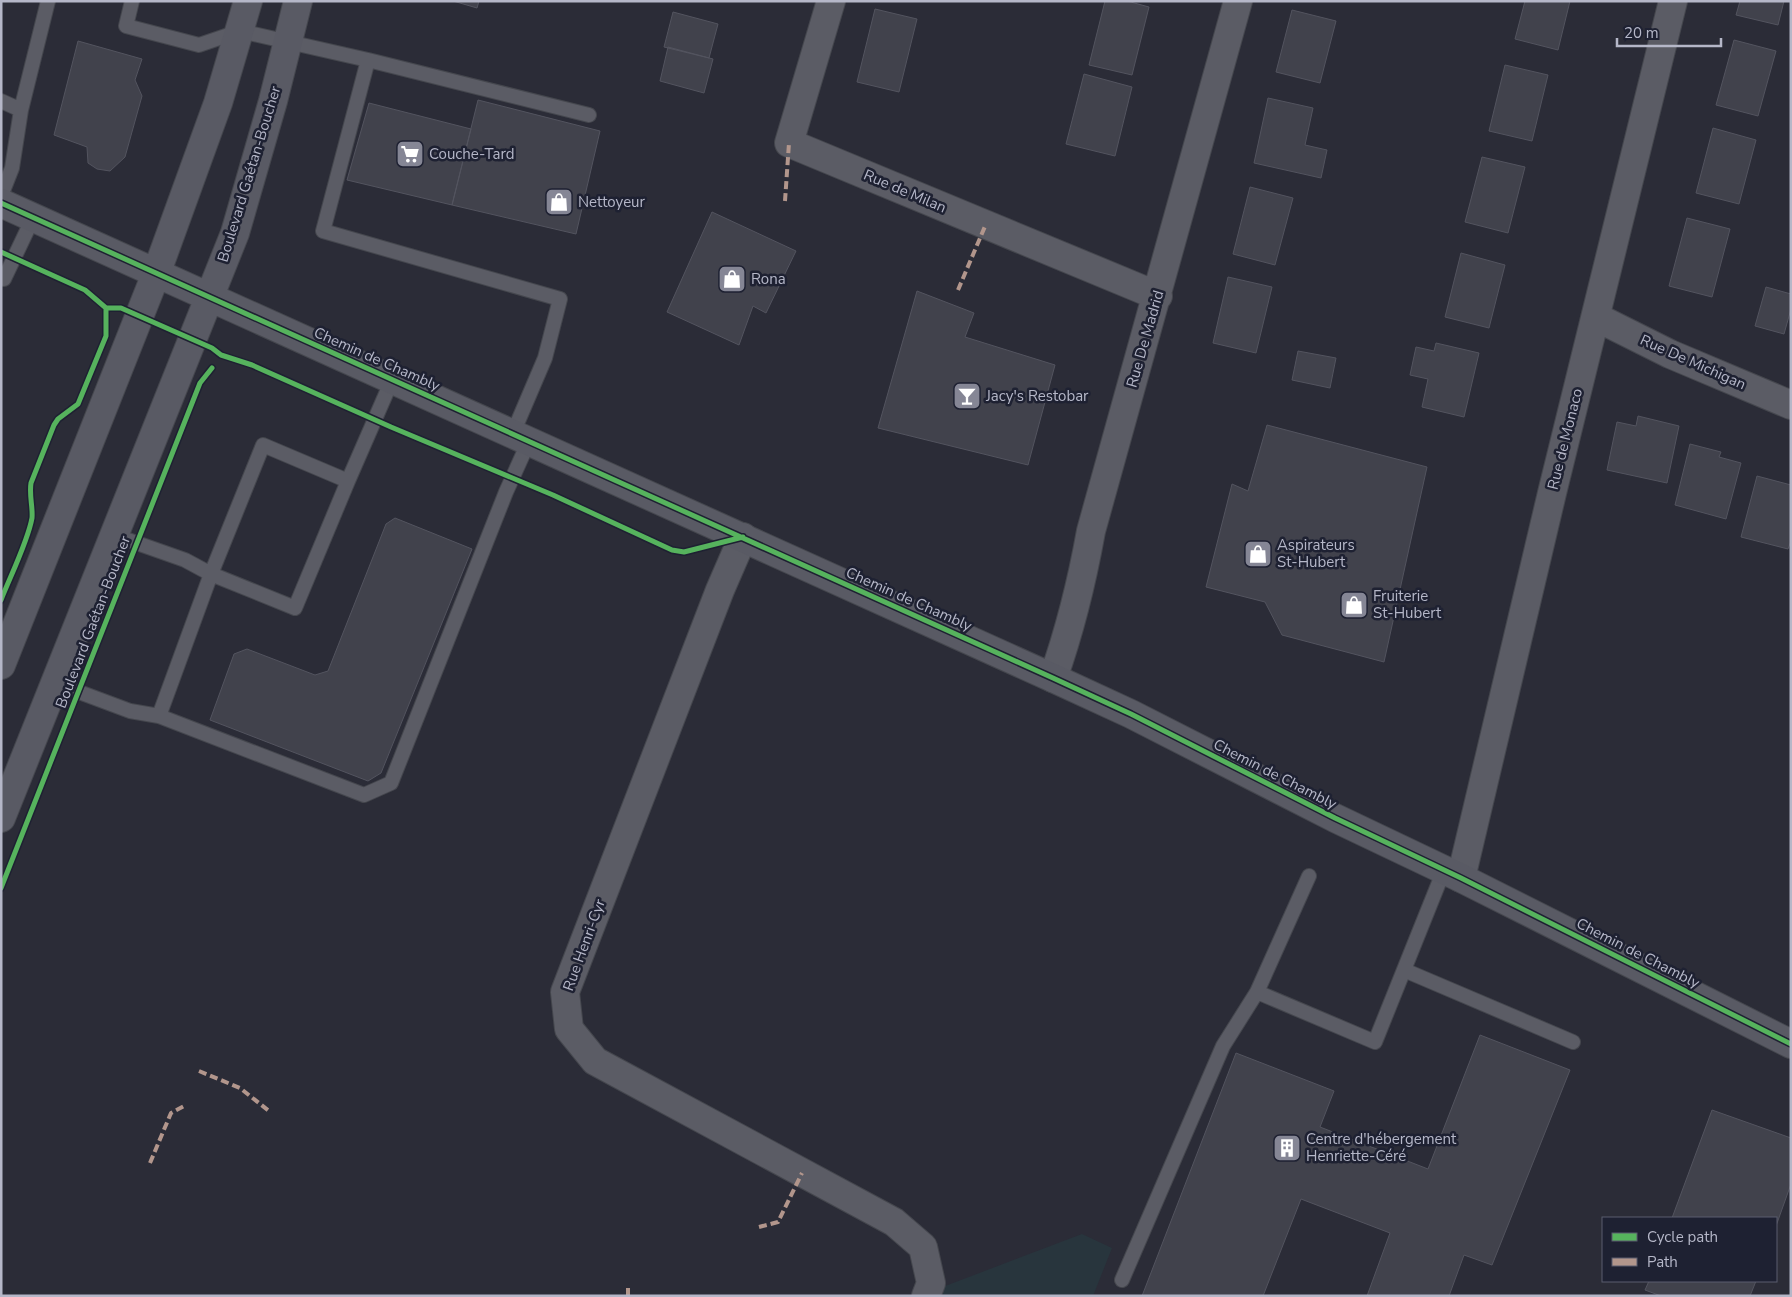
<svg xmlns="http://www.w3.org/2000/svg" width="1792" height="1297" viewBox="0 0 1792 1297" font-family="'Nunito Sans',sans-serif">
<rect width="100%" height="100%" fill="#2b2c37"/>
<!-- green -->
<path fill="#28353d" d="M1082 1234 1112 1248 1093 1296H937L940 1288Z"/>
<!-- building -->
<path fill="#41424c" stroke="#53545f" d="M453 1H479L477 8Z
M1105 1H1127L1149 7 1132 75 1089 65Z
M1525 1H1570L1558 50 1515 39Z
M1740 1H1784L1778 25 1736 15Z
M875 9 917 19 899 92 857 82Z
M1292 10 1336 21 1320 83 1276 72Z
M673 12 718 24 709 58 664 47Z
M1734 40 1776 51 1758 116 1716 105Z
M78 41 142 59 135 80 142 96 125 157 110 171 97 169 88 163 87 147 54 135Z
M668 47 713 59 704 93 660 81Z
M1505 65 1548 75 1532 141 1489 131Z
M1084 74 1132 87 1115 156 1066 144Z
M1268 98 1313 108 1305 145 1327 150 1321 178 1254 163Z
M478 100 600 131 576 234 452 205Z
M369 103 471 129 452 205 347 180Z
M1713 128 1756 140 1739 204 1696 193Z
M1482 157 1525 167 1508 233 1465 222Z
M1250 187 1293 198 1275 265 1233 254Z
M712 212 796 251 766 313 753 306 739 345 667 312Z
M1687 218 1730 229 1712 297 1669 286Z
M1461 253 1505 265 1489 328 1445 317Z
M1228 277 1272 287 1256 353 1213 343Z
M1766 287 1791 294V309L1784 334 1755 326Z
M917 291 974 313 965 337 1055 365 1028 465 878 428Z
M1436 343 1479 353 1464 417 1422 407 1428 379 1410 375 1416 347 1434 351Z
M1298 351 1336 358 1330 388 1292 380Z
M1638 416 1679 426 1667 483 1607 470 1617 422 1636 426Z
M1267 425 1427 467 1384 662 1282 635 1265 602 1206 587 1232 484 1248 491Z
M1690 444 1721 452 1719 457 1741 463 1726 519 1675 505Z
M1757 476 1791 485V541L1788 549 1741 537Z
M395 518 472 549 381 773 368 781 210 720 234 654 247 649 315 675 328 671 386 524Z
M1480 1035 1570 1070 1492 1265 1464 1255 1449 1296H1367L1390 1233 1301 1199 1263 1296H1142L1236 1053 1334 1091 1320 1127 1428 1169Z
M1712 1110 1791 1138V1184L1776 1226V1218H1672Z
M1649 1281H1756L1750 1296H1661L1645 1290Z"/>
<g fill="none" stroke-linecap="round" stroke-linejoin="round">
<defs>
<path id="lane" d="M132 1 126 26 199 45 240 31 368 60 323 231 560 299 545 358 513 433
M368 60 589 115
M1 101 21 110 12 168 1 196
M21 110 48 1
M4 279 33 218
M114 535 185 560 211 574 295 608 348 481
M55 683 130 711 159 716 364 795 391 783 506 492 529 441
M159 716 211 574 263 445 348 481 392 380
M1404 970 1573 1042
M1257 992 1309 876
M1122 1280 1223 1046 1257 992 1375 1042 1444 870"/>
<path id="street" d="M831 1 789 143 1158 296
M1596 317 1670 354 1791 405
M743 537 720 590 565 992 569 1029 595 1061 894 1222 923 1247 931 1283 926 1296
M1053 678C1070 630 1082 581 1091 531L1238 1
M1461 878 1552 493 1673 1"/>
<path id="secondary" d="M1 203 1053 678 1131 714 1335 818 1461 878 1791 1044
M1 665 156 274 218 103 248 1
M1 818 235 233 273 101 298 1"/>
</defs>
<!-- lane casing -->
<use href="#lane" stroke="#45474e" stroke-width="16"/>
<!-- street casing -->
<use href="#street" stroke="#45474e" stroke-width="30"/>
<!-- secondary casing -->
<use href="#secondary" stroke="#45474e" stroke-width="30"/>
<!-- lane -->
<use href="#lane" stroke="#5b5c65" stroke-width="14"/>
<!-- street -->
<use href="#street" stroke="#5b5c65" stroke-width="28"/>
<!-- secondary -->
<use href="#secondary" stroke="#595a64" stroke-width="28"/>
<!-- quiet -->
<path stroke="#b2968c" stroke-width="4" stroke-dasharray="8 4" stroke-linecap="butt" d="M785 201 789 143
M958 290 986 224
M199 1071 240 1088 269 1111
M150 1163 171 1113 186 1105
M759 1227 778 1222 802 1173
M628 1296V1288"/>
<defs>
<path id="cycleway" d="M1 203 1053 678 1131 714 1335 818 1461 878 1791 1044
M1 252 85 290 106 308H121L212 348 221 355 252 365 391 427 553 495 672 550 684 552 743 537
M1 600C10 577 28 541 32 518 33 507 29 495 31 483L54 425 58 419 78 404 106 336V308
M1 888 200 383 212 368"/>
</defs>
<!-- cycleway casing -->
<use href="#cycleway" stroke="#1e2132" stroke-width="8"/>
<!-- cycleway -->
<use href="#cycleway" stroke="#56b35d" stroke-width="5"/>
</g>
<!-- icons -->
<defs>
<symbol id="supermarket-square" viewBox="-11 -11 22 22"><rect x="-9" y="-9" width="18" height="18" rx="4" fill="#858695" stroke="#1e2132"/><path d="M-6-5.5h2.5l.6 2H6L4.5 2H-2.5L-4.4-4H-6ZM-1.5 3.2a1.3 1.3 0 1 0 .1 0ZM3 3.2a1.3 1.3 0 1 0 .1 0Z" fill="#fff"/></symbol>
<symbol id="shop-square" viewBox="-11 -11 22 22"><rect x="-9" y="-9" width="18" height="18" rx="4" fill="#858695" stroke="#1e2132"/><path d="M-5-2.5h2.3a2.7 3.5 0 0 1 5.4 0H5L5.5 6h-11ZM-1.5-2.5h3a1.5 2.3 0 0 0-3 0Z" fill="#fff"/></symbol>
<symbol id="bar-square" viewBox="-11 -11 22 22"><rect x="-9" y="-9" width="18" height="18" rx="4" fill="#858695" stroke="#1e2132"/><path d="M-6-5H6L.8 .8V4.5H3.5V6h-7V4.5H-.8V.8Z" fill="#fff"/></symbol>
<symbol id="building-square" viewBox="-11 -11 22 22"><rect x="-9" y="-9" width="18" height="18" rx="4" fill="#858695" stroke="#1e2132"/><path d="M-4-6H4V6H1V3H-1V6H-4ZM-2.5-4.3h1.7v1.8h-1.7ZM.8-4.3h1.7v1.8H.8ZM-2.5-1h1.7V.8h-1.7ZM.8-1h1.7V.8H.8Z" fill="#fff"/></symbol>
</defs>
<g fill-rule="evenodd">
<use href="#supermarket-square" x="394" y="138" width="32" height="32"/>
<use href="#shop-square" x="543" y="186" width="32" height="32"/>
<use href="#shop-square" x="716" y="263" width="32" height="32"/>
<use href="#bar-square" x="951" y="380" width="32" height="32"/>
<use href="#shop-square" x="1242" y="538" width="32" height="32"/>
<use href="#shop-square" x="1338" y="589" width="32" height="32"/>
<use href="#building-square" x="1271" y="1132" width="32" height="32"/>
</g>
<g text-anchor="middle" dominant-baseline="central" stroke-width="5" stroke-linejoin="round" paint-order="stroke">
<!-- poi labels -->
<g font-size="15" fill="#b5b7c8" stroke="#1e2132" text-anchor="start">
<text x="429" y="154">Couche-Tard</text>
<text x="578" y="202">Nettoyeur</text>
<text x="751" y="279">Rona</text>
<text x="986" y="396">Jacy's Restobar</text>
<text x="1277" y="545">Aspirateurs<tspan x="1277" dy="17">St-Hubert</tspan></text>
<text x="1373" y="596">Fruiterie<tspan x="1373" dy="17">St-Hubert</tspan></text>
<text x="1306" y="1139">Centre d'hébergement<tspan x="1306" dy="17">Henriette-Céré</tspan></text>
</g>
<!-- street labels -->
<g font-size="15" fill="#b5b7c8" stroke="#1e2132">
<text transform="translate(249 174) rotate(-73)">Boulevard Gaétan-Boucher</text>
<text transform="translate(905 191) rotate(23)">Rue de Milan</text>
<text transform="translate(1145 339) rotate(-74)">Rue De Madrid</text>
<text transform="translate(377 359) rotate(24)">Chemin de Chambly</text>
<text transform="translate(1693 362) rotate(24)">Rue De Michigan</text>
<text transform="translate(1565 439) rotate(-76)">Rue de Monaco</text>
<text transform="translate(909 599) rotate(24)">Chemin de Chambly</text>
<text transform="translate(93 622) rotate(-69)">Boulevard Gaétan-Boucher</text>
<text transform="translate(1275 774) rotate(27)">Chemin de Chambly</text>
<text transform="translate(584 945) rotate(-70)">Rue Henri-Cyr</text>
<text transform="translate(1638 953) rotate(27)">Chemin de Chambly</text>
</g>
</g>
<!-- border -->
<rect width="1792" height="1297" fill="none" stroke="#b5b7c8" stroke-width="5"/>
<!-- legend -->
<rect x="1602" y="1217" width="175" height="65" fill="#1e2132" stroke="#5a5d6e"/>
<rect x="1612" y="1233" width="25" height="8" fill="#56b35d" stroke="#5a5d6e"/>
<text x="1647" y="1242" font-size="15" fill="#b5b7c8">Cycle path</text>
<rect x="1612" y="1258" width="25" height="8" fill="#b2968c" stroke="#5a5d6e"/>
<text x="1647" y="1267" font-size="15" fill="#b5b7c8">Path</text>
<!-- scale -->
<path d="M1617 38v8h104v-8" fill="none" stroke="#b5b7c8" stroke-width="2.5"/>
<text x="1624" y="38" font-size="15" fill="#b5b7c8" stroke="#1e2132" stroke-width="4" paint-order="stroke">20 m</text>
</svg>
